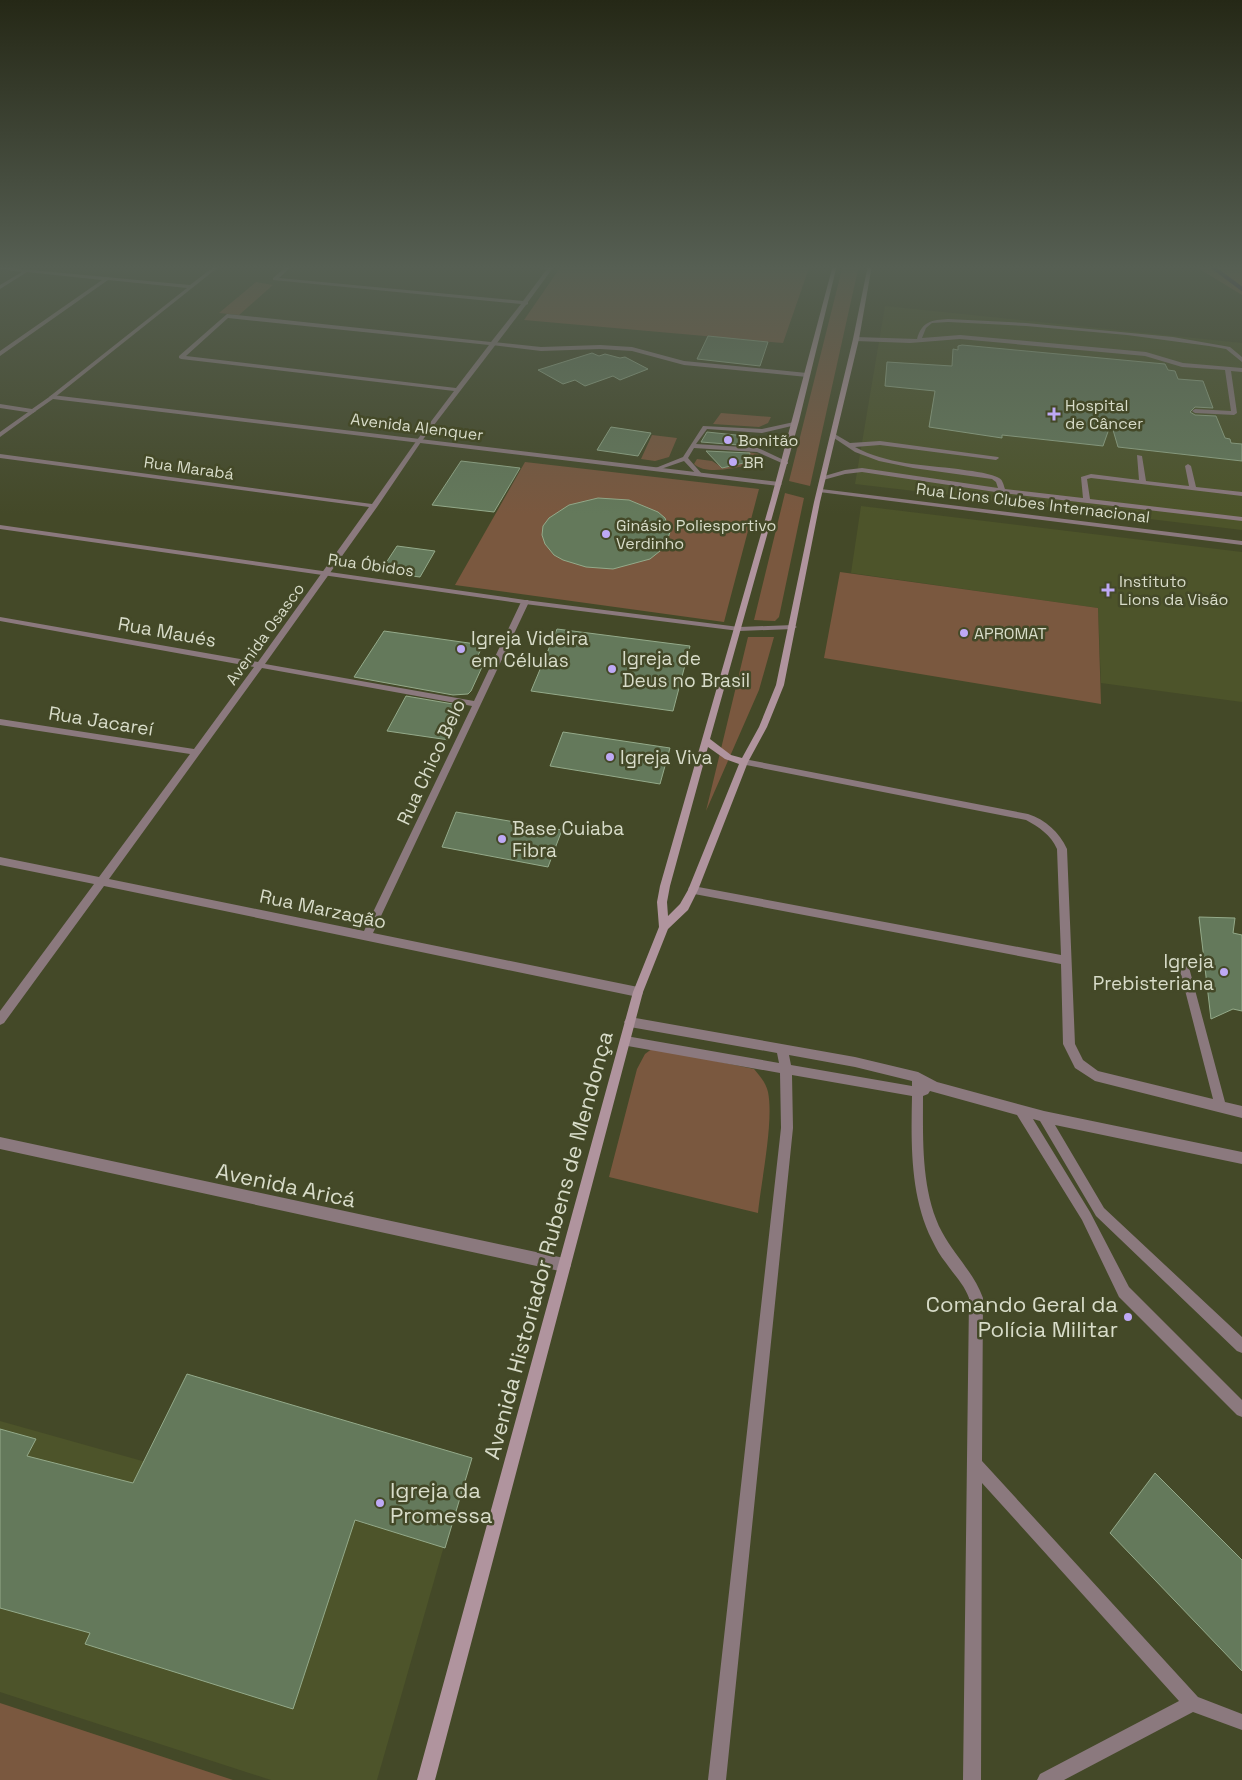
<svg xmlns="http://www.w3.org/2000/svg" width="1242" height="1780" viewBox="0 0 1242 1780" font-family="'Space Grotesk',sans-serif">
<rect width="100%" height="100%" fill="#444928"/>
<!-- built -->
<path fill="#4d542a" d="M885 306 1242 343V530L855 484Z
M861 506 1242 552V702L1101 683 1098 608 851 573Z
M0 1421 444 1546 377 1780H271L0 1692Z"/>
<!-- green -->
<path fill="#7a583f" d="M562 265H810L783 343 524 320Z
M843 265H859L810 486 789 481Z
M1193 265H1242V295Z
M256 282 273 285 239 315 219 313Z
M721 413 771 417 768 423 759 427 713 424Z
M652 435 677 438 669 457 655 461 641 459Z
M748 452 759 454 749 465C735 468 705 475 694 464L697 459 712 461 723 468 749 462 743 455Z
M525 462 759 489 724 622 455 585Z
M785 493 804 498 779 617 775 621 754 620Z
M840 572 1098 608 1101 704 824 658Z
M748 637H774L759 690 706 811Z
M653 1048 754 1069C760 1076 766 1083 768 1092 774 1121 761 1182 758 1213L609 1177 637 1069 645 1054Z
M0 1703 233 1780H0Z"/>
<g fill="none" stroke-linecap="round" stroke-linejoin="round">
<!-- stream -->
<path stroke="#301c54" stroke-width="4" d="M1210 265 1242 289"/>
</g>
<!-- building -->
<path fill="#64795b" stroke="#94aa8a" d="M708 336 768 342 760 366 697 359Z
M962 345 1165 364 1168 370 1175 371 1178 379 1203 381 1213 408 1195 407 1190 412 1195 415 1216 416 1225 438 1230 439 1231 443 1242 444V461L1118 447 1111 423 1103 446 1002 435V438L929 427 935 391 885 386 887 362 952 366 953 349 958 350V346Z
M592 353 599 356 605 354 620 358 625 357 648 369 620 380 613 376 585 386 575 380 563 384 538 370Z
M611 427 651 433 638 456 597 450Z
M707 432 755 437 752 446 701 442Z
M706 451 750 453 748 462 722 468Z
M461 461 520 468 494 512 432 505Z
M598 498 629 500 658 512 665 518 670 532 665 547 650 559 613 569 586 567 563 560 554 555 545 544 542 535 543 526 549 518 569 505Z
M397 546 435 551 420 577 380 572Z
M557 629 690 646 673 711 531 691Z
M384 631 483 645 473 666 482 667 471 691 468 694 453 695 354 677Z
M406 696 453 704 459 717 449 740 387 731Z
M563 732 670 748 660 784 550 766Z
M456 812 562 830 548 867 442 847Z
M1199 917 1235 918 1233 933 1242 935V1011L1233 1009 1211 1019Z
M187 1374 472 1458 445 1548 355 1520 293 1709 85 1644 90 1633 0 1608V1429L36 1439 27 1456 133 1483Z
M1155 1473 1242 1560V1671L1110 1533Z"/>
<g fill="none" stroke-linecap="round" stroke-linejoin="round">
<!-- service -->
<path fill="#8b797e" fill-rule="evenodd" d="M948 319 1026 323 1173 337 1230 347 1242 357V362L1226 349 1209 346 1127 335 1026 326 948 322 932 323 926 328 922 338 960 335 1146 352 1183 363 1242 368V372L1231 371 1237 413 1234 415 1195 413 1192 411 1195 409 1231 411 1225 370 1182 367 1145 356 960 339 910 343 856 341 853 339 856 337 917 339C922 321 932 320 948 319Z
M494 342 541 347 600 345 632 347 684 361 807 373 810 375 807 377 684 365 632 351 600 349 541 351 492 345V343Z
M794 422 797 424 796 425 762 433 707 429 696 444 758 448 788 462V464H784L757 452 694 448 688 458 702 474V476H698L684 461 658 470 653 469 683 457 703 426 762 429Z
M833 433 850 443 880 441 998 457 999 458 996 460 880 445 855 447C886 464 924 465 958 469 970 471 985 472 997 477 1003 479 1003 484 1005 489L1083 498 1081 477 1091 474 1139 480 1137 455 1142 456 1146 481 1189 486 1185 466 1188 464 1191 466 1196 487 1242 492V496L1091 478 1087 479 1090 499 1242 517V521L1002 493 862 472 845 474 823 480 821 479V477L845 470 862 468 998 488 996 482 992 479 913 468 879 461 855 452 831 436 830 435Z
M744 759 1028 814C1046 820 1059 832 1067 849L1075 1044 1083 1060 1098 1071 1213 1099 1178 963 1179 960 1183 959 1187 960 1225 1102 1242 1106V1118L1095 1081 1075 1068 1063 1044 1061 964 689 893 688 890 689 887 693 886 1061 955 1057 849C1051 835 1039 827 1026 820L741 764 740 762 741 760Z
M630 1017 855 1057 918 1072 937 1082 1044 1111 1242 1152V1164L1055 1125 1104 1208 1242 1337V1353L1237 1351 1096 1216 1040 1121 1033 1119 1090 1212 1129 1287 1242 1400V1417L1237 1415 1119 1297 1082 1220 1017 1115 930 1091 928 1094 923 1096C923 1140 921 1192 942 1232 955 1256 974 1273 983 1298L982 1461 1198 1697 1242 1714V1730L1193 1712 1064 1780H1037L1040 1774 1179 1701 982 1483 981 1780H963L969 1298C964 1284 954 1275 946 1263 940 1256 936 1248 932 1240 910 1196 911 1144 912 1096L792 1075 793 1128 726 1780H708L781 1128 780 1073 622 1045 620 1041 622 1037 626 1036 779 1063 777 1053 630 1027 626 1025 624 1022 626 1019ZM789 1055 855 1067 912 1081V1086L791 1065Z"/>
<!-- minor -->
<path fill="#8b797e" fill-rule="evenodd" d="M216 265H221L54 398 49 397 187 288 108 280 0 356V351L102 280 27 272 0 289V285L22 272 0 269V267L190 285Z
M288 265H293L279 278 523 301 547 269 515 265H555L528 302V304L526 305 421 442 377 507 265 664 474 701 521 602 522 600H528L529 602 373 933 638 987 642 989 643 992 642 995 638 997 104 886 4 1023 0 1025V1011L94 884 0 865V857L99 877 190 754 0 725V719L194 749 254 667 0 621V617L258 662 369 507 0 458V454L372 504 417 440 454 391 181 359 179 358V356L227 314 491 342 521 304 273 280V278ZM228 318 489 345 456 388 186 356ZM262 668 472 706 364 931 109 879Z
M31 410 36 411 0 437V432Z
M821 489 1242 541V545L819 492 818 491Z
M0 1137 564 1258 569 1260 571 1265 569 1270 564 1272 0 1149Z"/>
<!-- tertiary -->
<path fill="#8b797e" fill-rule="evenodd" d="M52 395 779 482 782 484 779 486 53 399 33 413 0 408V404L32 409Z
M0 525 525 600 739 627 793 625 797 627 793 629 739 631 525 604 0 529Z"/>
<!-- secondary -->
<path fill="#b0949e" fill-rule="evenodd" d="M833 265H837L799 421 710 739 731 755 742 758 759 727 776 685 814 502 853 339 868 265H872L859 339 820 502 784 685 767 727 748 762 698 890 688 910 668 929 643 992 435 1780H417L633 992 659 927 657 902 660 886 771 499ZM708 747 725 759 739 764 688 890 680 904 668 916 667 902 670 886Z"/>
</g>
<!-- sky -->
<linearGradient id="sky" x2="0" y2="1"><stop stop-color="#252816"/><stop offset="0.52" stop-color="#565f53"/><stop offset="1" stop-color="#565f53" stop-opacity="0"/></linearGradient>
<rect width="1242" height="514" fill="url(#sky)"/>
<!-- markers -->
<g fill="#bea9f5" stroke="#444928" stroke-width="2">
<path d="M1051.5 406.5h5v5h5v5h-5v5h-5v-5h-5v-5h5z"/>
<circle cx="728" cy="440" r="5"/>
<circle cx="733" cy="462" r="5"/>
<circle cx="606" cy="534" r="5"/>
<path d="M1105.5 582.5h5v5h5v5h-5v5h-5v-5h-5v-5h5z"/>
<circle cx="964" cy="633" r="5"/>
<circle cx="461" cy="649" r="5"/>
<circle cx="612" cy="669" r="5"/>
<circle cx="610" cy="757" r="5"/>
<circle cx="502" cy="839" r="5"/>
<circle cx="1224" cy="972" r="5"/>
<circle cx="1128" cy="1317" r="5"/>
<circle cx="380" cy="1503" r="5"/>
</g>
<g text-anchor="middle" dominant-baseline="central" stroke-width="5" stroke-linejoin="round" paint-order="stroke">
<!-- far-poi labels -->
<g font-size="16" fill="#d8dcc9" stroke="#444928" text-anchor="start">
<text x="1065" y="405">Hospital<tspan x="1065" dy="18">de Câncer</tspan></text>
<text x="738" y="440">Bonitão</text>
<text x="743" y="462">BR</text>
<text x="616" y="525">Ginásio Poliesportivo<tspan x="616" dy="18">Verdinho</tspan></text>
<text x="1119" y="581">Instituto<tspan x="1119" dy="18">Lions da Visão</tspan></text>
<text x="974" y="633">APROMAT</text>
</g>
<!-- far-street labels -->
<g font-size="16" fill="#d8dcc9" stroke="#444928">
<text transform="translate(417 427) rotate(7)">Avenida Alenquer</text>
<text transform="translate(189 468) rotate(8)">Rua Marabá</text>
<text transform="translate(1033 503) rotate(7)">Rua Lions Clubes Internacional</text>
<text transform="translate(371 565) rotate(8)">Rua Óbidos</text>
<text transform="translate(265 634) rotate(-54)">Avenida Osasco</text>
</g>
<!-- street labels -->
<g font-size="19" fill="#d8dcc9" stroke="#444928">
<text transform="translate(167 632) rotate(10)">Rua Maués</text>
<text transform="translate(101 721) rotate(9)">Rua Jacareí</text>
<text transform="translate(431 762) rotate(-65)">Rua Chico Belo</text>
<text transform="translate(323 909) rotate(12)">Rua Marzagão</text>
</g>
<!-- poi labels -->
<g font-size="19" fill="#d8dcc9" stroke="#444928" text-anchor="start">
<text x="471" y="638">Igreja Videira<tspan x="471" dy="22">em Células</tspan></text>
<text x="622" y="658">Igreja de<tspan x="622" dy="22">Deus no Brasil</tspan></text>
<text x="620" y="757">Igreja Viva</text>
<text x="512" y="828">Base Cuiaba<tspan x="512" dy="22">Fibra</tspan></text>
<text x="1214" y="961" text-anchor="end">Igreja<tspan x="1214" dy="22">Prebisteriana</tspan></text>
</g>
<!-- near-street labels -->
<g font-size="22" fill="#d8dcc9" stroke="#444928">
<text transform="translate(286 1185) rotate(12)">Avenida Aricá</text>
<text transform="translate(548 1245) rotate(-75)">Avenida Historiador Rubens de Mendonça</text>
</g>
<!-- near-poi labels -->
<g font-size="22" fill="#d8dcc9" stroke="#444928" text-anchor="end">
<text x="1118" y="1304">Comando Geral da<tspan x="1118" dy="25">Polícia Militar</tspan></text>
<text x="390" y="1490" text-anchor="start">Igreja da<tspan x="390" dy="25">Promessa</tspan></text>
</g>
</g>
</svg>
